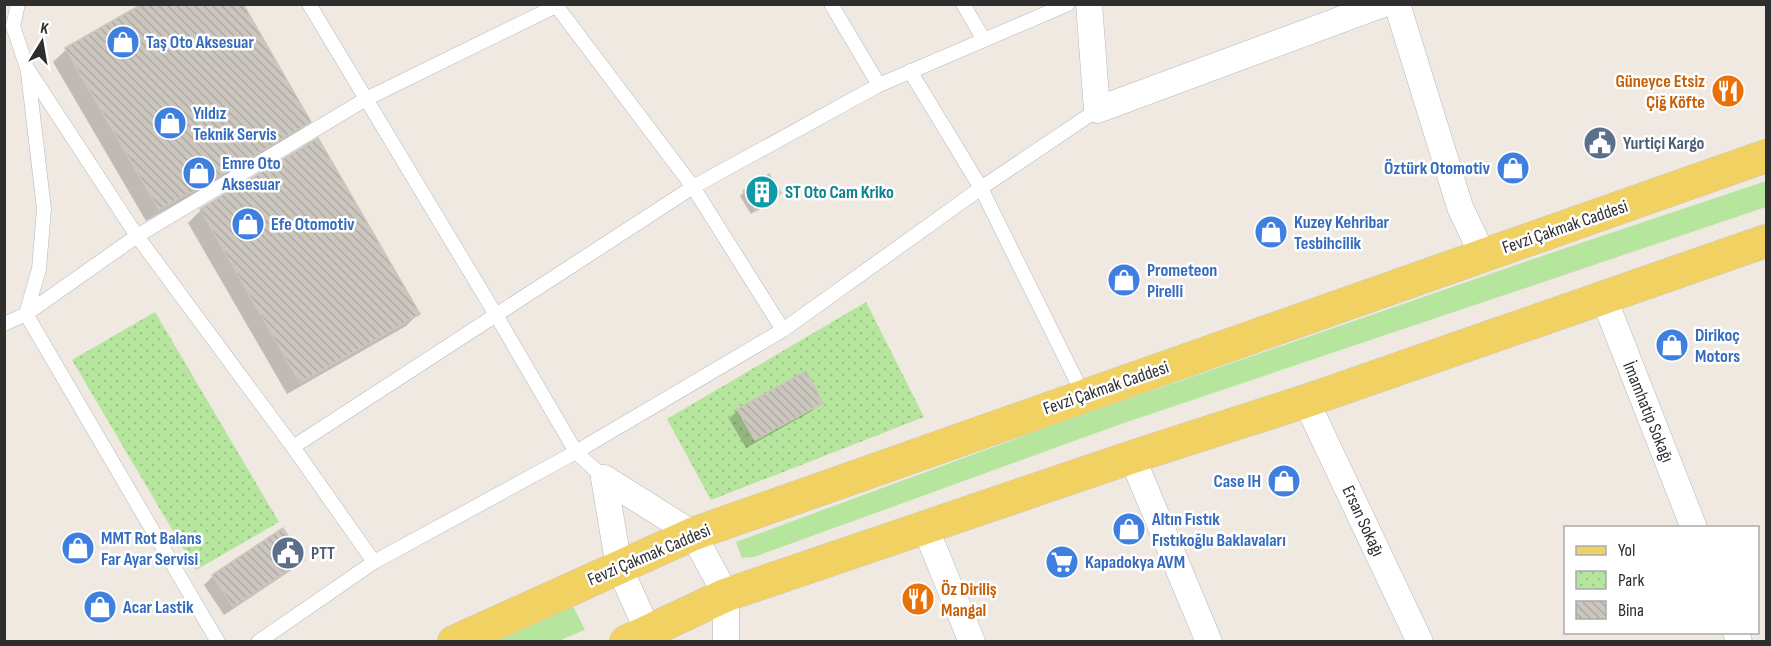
<svg xmlns="http://www.w3.org/2000/svg" width="1771" height="646" viewBox="0 0 1771 646" font-family="'Sofia Sans Condensed',sans-serif">
<defs>
<pattern id="park-dots" width="8" height="8" patternUnits="userSpaceOnUse" patternTransform="scale(1.5)"><rect width="8" height="8" fill="#b6e59e"/><path d="M2 2h.1M6 6h.1" fill="none" stroke="#9dc588" stroke-width="1.8" stroke-linecap="round"/></pattern>
<pattern id="building-back-hatch" width="6" height="6" patternUnits="userSpaceOnUse" patternTransform="scale(1.5)"><rect width="6" height="6" fill="#cbc7bf"/><path d="M-1 5l2 2M0 0l6 6M5-1l2 2" fill="none" stroke="#afaba4"/></pattern>
</defs>
<rect width="100%" height="100%" fill="#efe9e1"/>
<!-- grass -->
<path fill="#b6e59e" d="M1766 181V207L1121 424 754 557 742 558 736 542 1064 421 1548 254Z
M573 606 585 630 558 641 495 642Z"/>
<!-- park -->
<path fill="url(#park-dots)" d="M866 302 924 417 711 500 667 419Z
M155 312 279 522 196 570 72 360Z"/>
<!-- shadow -->
<path fill="#0003" d="M66 50 309 121 296 134 177 205 176 204 146 221 53 62Z
M318 140 418 314 406 326 287 394 188 223 201 210Z
M744 192 775 197 751 214 740 196Z
M821 402 812 411 746 448 729 419 738 410Z
M302 560 293 569 224 615 204 585 213 576Z"/>
<!-- building -->
<path fill="url(#building-back-hatch)" stroke="#cbc5ba" stroke-width="1.5" d="M142 4H243L311 122 191 193 190 192 159 210 65 48Z
M318 138 420 314 300 383 200 209Z
M769 174 781 193 756 211 743 191Z
M806 371 823 403 755 440 737 409Z
M283 528 304 560 233 607 212 575Z"/>
<g fill="none" stroke-linecap="round" stroke-linejoin="round">
<defs>
<path id="lane" d="M18 4 13 26 27 68 137 236 293 447 374 562
M309 4 496 315 576 452 604 478
M555 4 693 187 783 330
M831 4 879 85
M963 4 984 40
M910 71 981 188 1084 396
M28 73 44 209 39 269 26 314 218 642
M4 324 26 314 137 236 366 99 556 6
M293 447 693 187 879 85 1068 4
M258 642 374 562 576 452 783 330 981 188 1097 110"/>
<path id="street" d="M1089 4 1097 110 1383 4
M1397 4 1460 207 1483 256
M1603 296 1694 528
M1306 401 1420 642
M1132 457 1209 642
M604 478 693 534 726 595V642
M604 478 619 567 648 631 654 642
M925 527 972 642
M1736 632 1739 642"/>
<path id="primary" d="M454 642 693 534 1766 156
M626 642 726 595 1132 457 1306 401 1766 241"/>
</defs>
<!-- lane casing -->
<use href="#lane" stroke="#b4b7c1" stroke-width="15"/>
<!-- street casing -->
<use href="#street" stroke="#b4b7c1" stroke-width="27"/>
<!-- primary casing -->
<use href="#primary" stroke="#c9c9c9" stroke-width="34"/>
<!-- lane -->
<use href="#lane" stroke="#fff" stroke-width="14"/>
<!-- street -->
<use href="#street" stroke="#fff" stroke-width="26"/>
<!-- primary -->
<use href="#primary" stroke="#f2d163" stroke-width="33"/>
</g>
<!-- icons -->
<defs>
<symbol id="shop-disc" viewBox="-11 -11 22 22"><circle r="9.5" fill="#3f7fe0" stroke="#fff"/><path d="M-5-2.5h2.3a2.7 3.5 0 0 1 5.4 0H5L5.5 6h-11ZM-1.5-2.5h3a1.5 2.3 0 0 0-3 0Z" fill="#fff"/></symbol>
<symbol id="restaurant-disc" viewBox="-11 -11 22 22"><circle r="9.5" fill="#e8710a" stroke="#fff"/><path d="M-5-6h1v4h1v-4h1v4h1v-4h1v5L-1.5 .5V6h-2V.5L-5-1ZM5-6V6H3V1.5H1.5Q1.5-4 5-6Z" fill="#fff"/></symbol>
<symbol id="civic-disc" viewBox="-11 -11 22 22"><circle r="9.5" fill="#5c6f8a" stroke="#fff"/><path d="M-.6-6.5H3V-4.5H.6V-3L4-1V1h2V6H-6V1h2V-1L-.6-3ZM-1.2 2.5V6h2.4V2.5Z" fill="#fff"/></symbol>
<symbol id="building-disc" viewBox="-11 -11 22 22"><circle r="9.5" fill="#0f9aa8" stroke="#fff"/><path d="M-4-6H4V6H1V3H-1V6H-4ZM-2.5-4.3h1.7v1.8h-1.7ZM.8-4.3h1.7v1.8H.8ZM-2.5-1h1.7V.8h-1.7ZM.8-1h1.7V.8H.8Z" fill="#fff"/></symbol>
<symbol id="supermarket-disc" viewBox="-11 -11 22 22"><circle r="9.5" fill="#3f7fe0" stroke="#fff"/><path d="M-6-5.5h2.5l.6 2H6L4.5 2H-2.5L-4.4-4H-6ZM-1.5 3.2a1.3 1.3 0 1 0 .1 0ZM3 3.2a1.3 1.3 0 1 0 .1 0Z" fill="#fff"/></symbol>
</defs>
<g fill-rule="evenodd">
<use href="#shop-disc" x="104" y="23" width="38" height="38"/>
<use href="#restaurant-disc" x="1709" y="72" width="38" height="38"/>
<use href="#shop-disc" x="151" y="104" width="38" height="38"/>
<use href="#civic-disc" x="1581" y="124" width="38" height="38"/>
<use href="#shop-disc" x="1494" y="149" width="38" height="38"/>
<use href="#shop-disc" x="180" y="154" width="38" height="38"/>
<use href="#building-disc" x="743" y="173" width="38" height="38"/>
<use href="#shop-disc" x="229" y="205" width="38" height="38"/>
<use href="#shop-disc" x="1252" y="213" width="38" height="38"/>
<use href="#shop-disc" x="1105" y="261" width="38" height="38"/>
<use href="#shop-disc" x="1653" y="326" width="38" height="38"/>
<use href="#shop-disc" x="1265" y="462" width="38" height="38"/>
<use href="#shop-disc" x="1110" y="510" width="38" height="38"/>
<use href="#shop-disc" x="59" y="529" width="38" height="38"/>
<use href="#civic-disc" x="269" y="534" width="38" height="38"/>
<use href="#supermarket-disc" x="1043" y="543" width="38" height="38"/>
<use href="#restaurant-disc" x="899" y="580" width="38" height="38"/>
<use href="#shop-disc" x="81" y="588" width="38" height="38"/>
</g>
<g text-anchor="middle" dominant-baseline="central" stroke-width="5" stroke-linejoin="round" paint-order="stroke">
<!-- shop labels -->
<g font-size="18" font-weight="bold" fill="#366cbe" stroke="#fff" text-anchor="start">
<text x="146" y="42">Taş Oto Aksesuar</text>
<text x="193" y="113">Yıldız<tspan x="193" dy="21">Teknik Servis</tspan></text>
<text x="222" y="163">Emre Oto<tspan x="222" dy="21">Aksesuar</tspan></text>
<text x="1490" y="168" text-anchor="end">Öztürk Otomotiv</text>
<text x="1294" y="222">Kuzey Kehribar<tspan x="1294" dy="21">Tesbihcilik</tspan></text>
<text x="271" y="224">Efe Otomotiv</text>
<text x="1147" y="270">Prometeon<tspan x="1147" dy="21">Pirelli</tspan></text>
<text x="1695" y="335">Dirikoç<tspan x="1695" dy="21">Motors</tspan></text>
<text x="1261" y="481" text-anchor="end">Case IH</text>
<text x="1152" y="519">Altın Fıstık<tspan x="1152" dy="21">Fıstıkoğlu Baklavaları</tspan></text>
<text x="101" y="538">MMT Rot Balans<tspan x="101" dy="21">Far Ayar Servisi</tspan></text>
<text x="1085" y="562">Kapadokya AVM</text>
<text x="123" y="607">Acar Lastik</text>
</g>
<!-- food labels -->
<g font-size="18" font-weight="bold" fill="#c56008" stroke="#fff" text-anchor="end">
<text x="1705" y="81">Güneyce Etsiz<tspan x="1705" dy="21">Çiğ Köfte</tspan></text>
<text x="941" y="589" text-anchor="start">Öz Diriliş<tspan x="941" dy="21">Mangal</tspan></text>
</g>
<!-- service labels -->
<g font-size="18" font-weight="bold" fill="#4e5e75" stroke="#fff" text-anchor="start">
<text x="1623" y="143">Yurtiçi Kargo</text>
<text x="311" y="553">PTT</text>
</g>
<!-- culture labels -->
<g font-size="18" font-weight="bold" fill="#0d838f" stroke="#fff" text-anchor="start">
<text x="785" y="192">ST Oto Cam Kriko</text>
</g>
<!-- street labels -->
<g font-size="18" fill="#2e2e2e" stroke="#fff">
<text transform="translate(1565 227) rotate(-19)">Fevzi Çakmak Caddesi</text>
<text transform="translate(1106 388) rotate(-19)">Fevzi Çakmak Caddesi</text>
<text transform="translate(1648 412) rotate(68)">İmamhatip Sokağı</text>
<text transform="translate(1363 521) rotate(65)">Ersan Sokağı</text>
<text transform="translate(649 555) rotate(-23)">Fevzi Çakmak Caddesi</text>
</g>
</g>
<!-- border -->
<rect width="1771" height="646" fill="none" stroke="#2e2e2e" stroke-width="12"/>
<!-- legend -->
<rect x="1564" y="526" width="195" height="108" fill="#ffffff" stroke="#ababab" stroke-width="1.5"/>
<rect x="1576" y="546" width="30" height="9" fill="#f2d163" stroke="#ababab" stroke-width="1.5"/>
<text x="1618" y="556" font-size="18" fill="#2e2e2e">Yol</text>
<rect x="1576" y="571" width="30" height="18" fill="url(#park-dots)" stroke="#ababab" stroke-width="1.5"/>
<text x="1618" y="586" font-size="18" fill="#2e2e2e">Park</text>
<rect x="1576" y="601" width="30" height="18" fill="url(#building-back-hatch)" stroke="#ababab" stroke-width="1.5"/>
<text x="1618" y="616" font-size="18" fill="#2e2e2e">Bina</text>
<!-- north arrow -->
<g transform="translate(42 42) rotate(11)" stroke="#ffffff" stroke-width="4.5" paint-order="stroke">
<path d="M0-4.5L10 22L0 15L-10 22Z" fill="#2e2e2e"/>
<text y="-9" font-size="16" font-weight="bold" text-anchor="middle" fill="#2e2e2e">K</text>
</g>
</svg>
